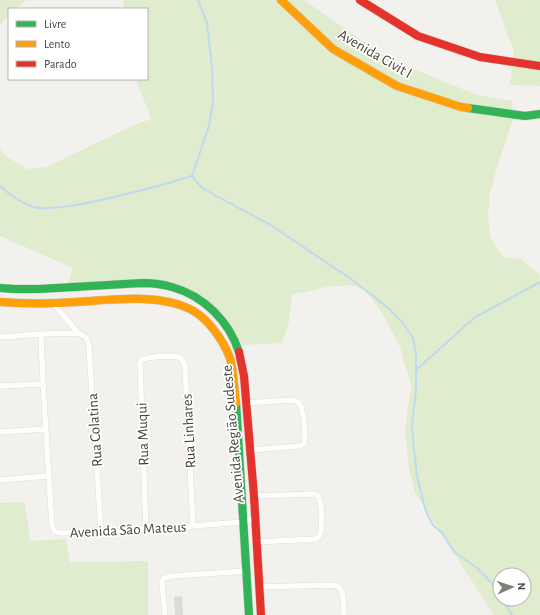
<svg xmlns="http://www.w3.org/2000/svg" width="540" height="615" viewBox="0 0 540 615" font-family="'Alegreya Sans',sans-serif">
<rect width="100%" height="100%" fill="#f3f1ed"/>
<!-- green -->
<path fill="#dfecce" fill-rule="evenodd" d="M0 0H26L16 9H9V16L0 25Z
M123 0H304L387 58 477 95 512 101 513 120 499 160 490 192 488 216 490 237 503 257 521 259 540 275V615H494L415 493 409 468 405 433 409 397 412 388 400 347 382 313 365 290 351 285 326 287 305 292 292 294C291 311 289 328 282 343L243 345 224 314 171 281 104 280 68 284 73 268 0 236V149L5 156 28 169 47 167 88 147 134 125 151 119 136 79H147V9H124ZM500 575H524V599H500Z
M495 0H540V86L510 85 514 52Z
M25 502 30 541 66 539 70 562 148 561V615H0V503Z"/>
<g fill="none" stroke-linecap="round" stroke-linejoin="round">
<!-- stream -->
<path stroke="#bfdaee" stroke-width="2" d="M192 176 202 188 220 198 269 224 354 281 388 308 401 321 413 338 416 353V389L412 426 413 439 417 476 424 505 428 516 433 525 442 533 453 550 457 554 477 568 490 581 500 596
M192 176 209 126 213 101 212 68 207 23 198 0
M0 186C10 195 21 203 33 207 44 210 59 207 70 206 111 199 152 188 192 176
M416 370 474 318 540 282
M502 599 512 615"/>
</g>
<!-- building -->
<path fill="#dcdad5" d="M182 596 183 615H175L174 597Z"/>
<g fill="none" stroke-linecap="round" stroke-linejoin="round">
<defs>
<path id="street" d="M53 303 78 333
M41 334C43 398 48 461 52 525L54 531 60 533 101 532 193 526 243 522 255 518
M0 337 41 334 78 333C86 336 88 339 89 347L101 532
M0 386 43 384
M247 403 291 400 298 402 301 406 304 420 305 440 304 444 300 446 250 450
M0 432 46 429
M0 480 49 476
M254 496 314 494 317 495C323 501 323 530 319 537L316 539 257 542
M146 529 140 364 142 359 161 356 179 357 183 361 185 365 193 526
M259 587 330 585C333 585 337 585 340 588 344 593 344 608 344 615
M165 615 162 585V582L164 578 172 576 246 571"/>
<path id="fast" d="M468 108 525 116 540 114
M0 288 15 289H39L142 283C152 283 162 284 172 287 204 296 229 321 239 352
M236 403 249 615"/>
<path id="slow" d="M281 0 333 49 397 86 461 107 468 108
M0 302C26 304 50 304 76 302 111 300 158 293 190 309 208 318 223 340 230 358 234 372 234 388 236 403"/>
<path id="jam" d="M360 0 418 36 480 57 540 66
M239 352 244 376 254 496 261 615"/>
</defs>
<!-- street casing -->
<use href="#street" stroke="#d1cfca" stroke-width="6"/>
<!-- fast casing -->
<use href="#fast" stroke="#d2cec4" stroke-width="9"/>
<!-- slow casing -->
<use href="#slow" stroke="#d2cec4" stroke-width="9"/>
<!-- jam casing -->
<use href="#jam" stroke="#d2cec4" stroke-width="9"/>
<!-- street -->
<use href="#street" stroke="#fdfdfc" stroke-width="5.5"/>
<!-- fast -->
<use href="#fast" stroke="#30b455" stroke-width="8"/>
<!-- slow -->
<use href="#slow" stroke="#ff9f0a" stroke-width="8"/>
<!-- jam -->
<use href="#jam" stroke="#e5322d" stroke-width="8"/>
</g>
<g text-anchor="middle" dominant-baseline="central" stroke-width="3.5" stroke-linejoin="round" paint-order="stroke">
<!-- street labels -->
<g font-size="15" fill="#494339" stroke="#fff">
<text transform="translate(375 54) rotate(30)">Avenida Civit I</text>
<text transform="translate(95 430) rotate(-94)">Rua Colatina</text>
<text transform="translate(189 431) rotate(-93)">Rua Linhares</text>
<text transform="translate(143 434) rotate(-92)">Rua Muqui</text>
<text transform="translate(233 434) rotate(-95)">Avenida Região Sudeste</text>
<text transform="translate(128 530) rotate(-3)">Avenida São Mateus</text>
</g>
</g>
<!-- legend -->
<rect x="8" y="8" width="140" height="72" fill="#ffffff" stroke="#b6b4b0"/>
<rect x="16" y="21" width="20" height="6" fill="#30b455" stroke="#b6b4b0"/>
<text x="44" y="28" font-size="12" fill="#494339">Livre</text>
<rect x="16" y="41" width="20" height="6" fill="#ff9f0a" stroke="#b6b4b0"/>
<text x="44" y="48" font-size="12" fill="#494339">Lento</text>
<rect x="16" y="61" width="20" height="6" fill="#e5322d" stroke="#b6b4b0"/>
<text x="44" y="68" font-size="12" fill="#494339">Parado</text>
<!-- north arrow -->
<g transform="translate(512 587) rotate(87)"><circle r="19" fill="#ffffff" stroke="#b6b4b0"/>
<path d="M0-3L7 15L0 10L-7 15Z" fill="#848078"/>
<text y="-6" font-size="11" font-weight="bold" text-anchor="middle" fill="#494339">N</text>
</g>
</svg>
